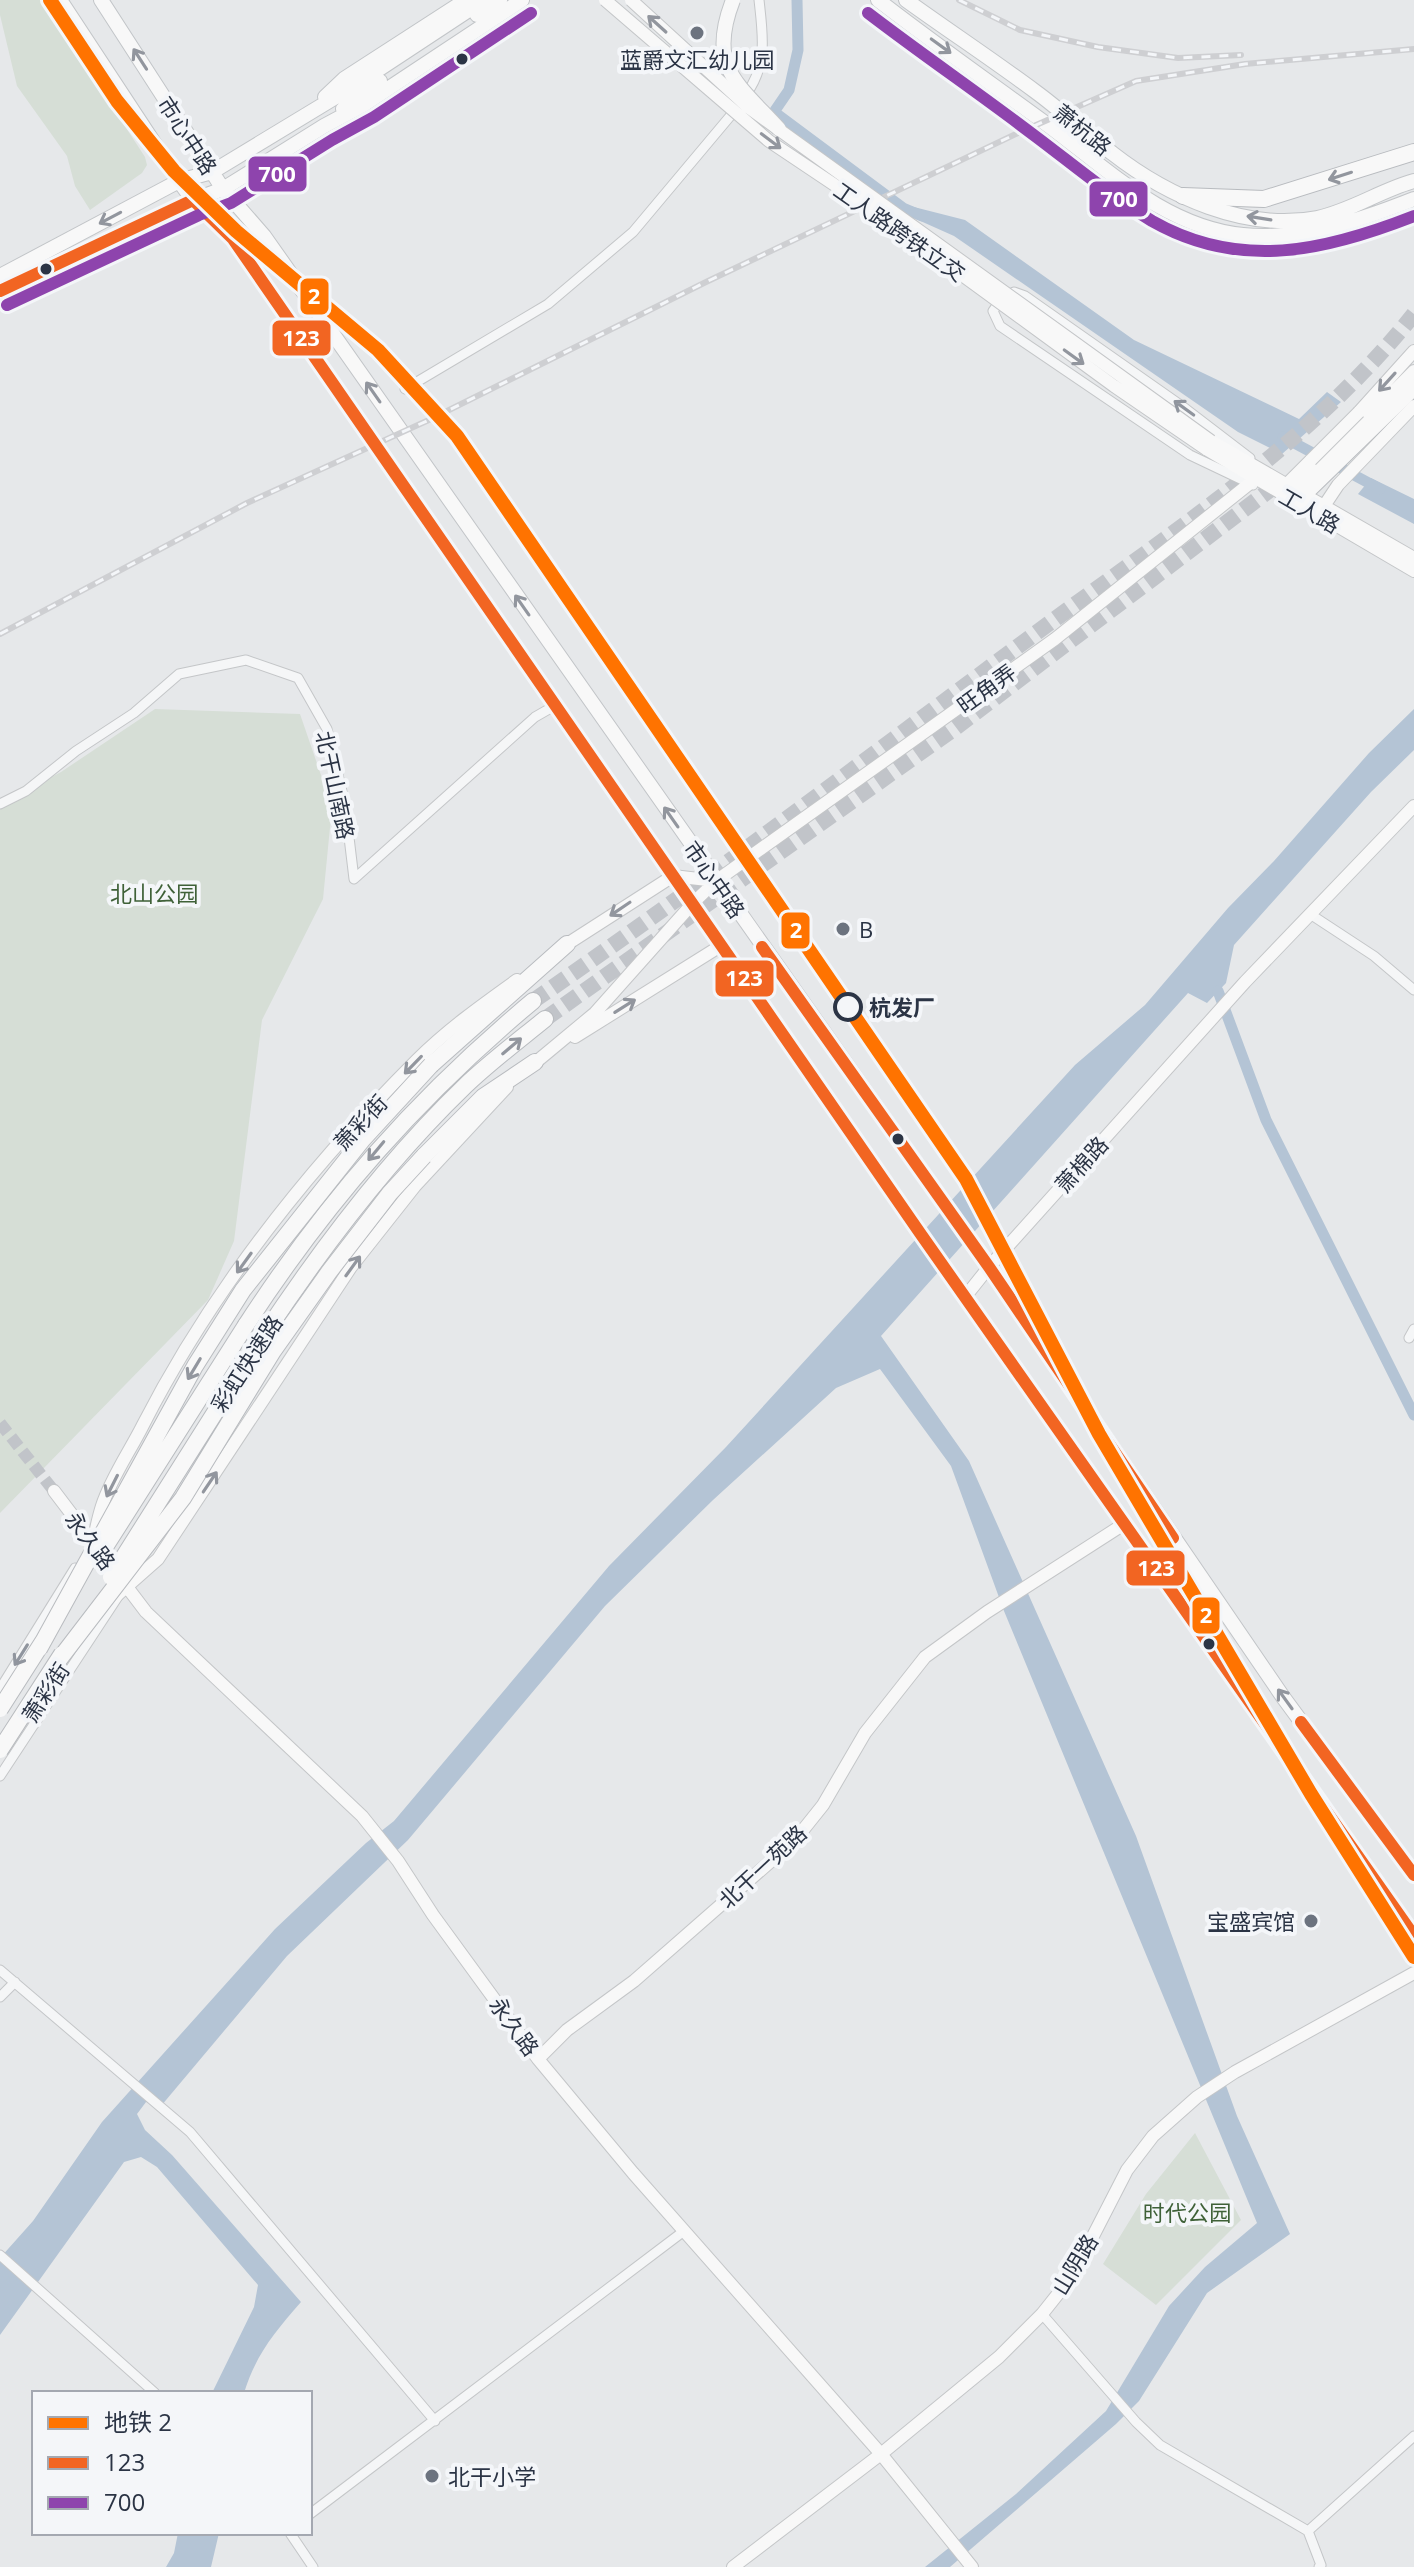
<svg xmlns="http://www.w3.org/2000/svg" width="1414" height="2567" viewBox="0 0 1414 2567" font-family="'Open Sans','Noto Sans SC',sans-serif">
<rect width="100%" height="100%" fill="#e6e8ea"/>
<!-- green -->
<path fill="#d6ded6" d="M0 0H43L145 157 147 165 142 173 90 210 75 186 67 156 17 86 0 15Z
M155 709 300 714 332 807 323 899 262 1020 234 1241 208 1300 0 1513V804L61 772Z
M1195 2133 1241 2220 1156 2305 1103 2264 1146 2194Z"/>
<!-- water -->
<path fill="#b4c4d5" d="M910 206 965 220 1134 340 1299 419 1327 392 1341 402 1282 454 1238 432 954 236 907 215Z
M1371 478 1414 499V524L1358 494Z
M1414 709V750L1371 792 1234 945 1226 983 1207 1003 1188 993 881 1336 969 1461 1136 1836 1237 2116 1290 2234 1207 2293 1139 2401 1116 2424 950 2567H925L1016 2494 1106 2411 1169 2306 1205 2267 1257 2223 1004 1611 951 1466 880 1369 836 1388 713 1500 605 1606 408 1840 287 1956 161 2106 146 2102 137 2114 145 2130 172 2155 301 2302C275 2332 256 2354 244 2393H212L254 2307 258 2285 157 2167 141 2157 124 2162 0 2335V2258L33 2221 102 2122 275 1929 366 1843 394 1821 609 1566 726 1447 1075 1065 1145 1005 1228 908 1274 861 1369 753Z
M178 2533H219L211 2567H166L174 2553Z"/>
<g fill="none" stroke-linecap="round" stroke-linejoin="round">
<!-- canal -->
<path stroke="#b4c4d5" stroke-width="11" d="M797 0 798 50 789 90 774 112 903 208 922 216
M1283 437 1380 489
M1218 991 1266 1120 1414 1415"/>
<!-- secondary-tunnel -->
<path stroke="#c1c4c9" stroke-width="12" stroke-dasharray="12 6" stroke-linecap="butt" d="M0 1423 54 1491"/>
<!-- highway-tunnel -->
<path stroke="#c1c4c9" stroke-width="16" stroke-dasharray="16 8" stroke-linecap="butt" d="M533 1001C704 883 869 757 1036 633 1166 537 1312 442 1414 314
M545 1019 955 728 1283 480"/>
<defs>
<path id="street" d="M745 96C768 65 763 36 759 0
M405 389 548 304 633 232 737 108
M1250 458 1186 409 1025 296 1014 292 1000 301 993 311 1000 326 1190 455 1253 485
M0 804 26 791 76 751 134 713 179 674 246 660 298 678 327 729 345 804 354 879 535 717 556 705
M1310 914 1374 956 1414 990
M1409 1338 1414 1329
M0 1689 75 1568
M0 1776 119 1595
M0 1970 190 2132 435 2421
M0 1997 15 1982
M0 2255 155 2393
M1042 2314 1136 2422 1160 2445 1308 2531 1414 2436
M310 2514 684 2231
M1308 2531 1321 2565 1319 2567
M290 2533 313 2567"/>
<path id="secondary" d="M1359 412 1414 351
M1211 441 1414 558
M1206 449 1414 571
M1287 484 1311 460
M1296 489 1414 371
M1324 506 1338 485 1414 406
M561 948 673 876 716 881
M575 1037 722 945
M530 1067 595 1013 693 903 716 881 1055 639 1249 484
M965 1297 989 1267 1245 982 1414 806
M54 1491 146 1612 362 1816 398 1861 433 1915 538 2059 633 2173 881 2454 972 2567
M93 1542C96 1530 98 1518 102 1506 111 1478 130 1451 143 1425 212 1290 310 1167 417 1060 447 1030 482 1005 517 980
M115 1597 158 1559 351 1267 415 1186 507 1087
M538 2059 567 2030 634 1981 795 1840 823 1805 865 1733 925 1657 987 1612 1124 1524
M733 2567 881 2454 999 2357 1042 2314 1073 2275 1127 2170 1153 2136 1197 2097 1235 2072 1414 1973"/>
<path id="primary" d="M60 0 179 181 193 200 233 239 920 1233 1414 1936
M101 0 223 189 264 236 989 1267 1283 1697 1414 1875
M878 0C932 42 989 82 1045 123 1105 167 1164 227 1243 235 1301 241 1361 220 1414 199
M906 0C949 31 993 60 1036 92 1062 111 1086 134 1112 153 1167 196 1246 232 1317 218 1351 211 1381 190 1414 181
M477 15 500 0
M325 97 344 79 466 0
M343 109 380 81
M0 276 179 181 212 172 349 89 484 0
M0 291 193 200 223 189 324 126 365 104 522 0"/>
<path id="highway" d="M1183 196 1264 199 1414 152
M1304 494 1414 387
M431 1065 567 944
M424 1156 483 1097 535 1062
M246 1325C328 1199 418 1097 533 1001
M262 1338C322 1247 387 1161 465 1086 490 1062 518 1041 545 1019"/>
</defs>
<!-- street casing -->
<use href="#street" stroke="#c4c6c8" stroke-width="11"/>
<!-- secondary casing -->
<use href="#secondary" stroke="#c4c6c8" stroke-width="14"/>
<!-- primary casing -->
<use href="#primary" stroke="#c2c5c8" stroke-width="16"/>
<!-- highway casing -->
<use href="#highway" stroke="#b8bbbf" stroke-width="18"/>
<!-- street -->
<use href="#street" stroke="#f5f6f7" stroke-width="9"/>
<!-- secondary -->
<use href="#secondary" stroke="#f8f8f8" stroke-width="12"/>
<!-- primary -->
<use href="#primary" stroke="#f8f8f8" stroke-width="14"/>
<!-- highway -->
<use href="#highway" stroke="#f8f8f8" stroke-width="16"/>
<defs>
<path id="rail" d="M959 0 1020 30 1098 47 1178 58 1241 55
M0 634 247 503 431 419 706 282 1018 133 1136 81 1245 64 1414 49"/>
</defs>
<!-- rail casing -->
<use href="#rail" stroke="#cecfd2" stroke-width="6"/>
<!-- rail -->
<use href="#rail" stroke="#f4f6f9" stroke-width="3" stroke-dasharray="9" stroke-linecap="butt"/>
<defs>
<path id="secondary-bridge" d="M605 0 769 141 884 218 1114 386 1206 449
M631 0 749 108 1211 441
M1311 460 1359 412"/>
<path id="primary-bridge" d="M733 0C707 67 737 83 779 129"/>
<path id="highway-bridge" d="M105 1547 246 1325
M111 1577 262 1338
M39 1649 195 1366 243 1290 363 1139 431 1065
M58 1661 183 1498 273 1351 329 1272 390 1193 424 1156
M0 1709 44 1640
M0 1750 62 1654"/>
</defs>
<!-- secondary-bridge casing -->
<use href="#secondary-bridge" stroke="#c4c6c8" stroke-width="14" stroke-linecap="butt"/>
<!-- primary-bridge casing -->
<use href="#primary-bridge" stroke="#c2c5c8" stroke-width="16" stroke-linecap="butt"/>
<!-- highway-bridge casing -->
<use href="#highway-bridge" stroke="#b8bbbf" stroke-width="18" stroke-linecap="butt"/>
<!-- secondary-bridge -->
<use href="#secondary-bridge" stroke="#f8f8f8" stroke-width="12"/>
<!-- primary-bridge -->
<use href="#primary-bridge" stroke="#f8f8f8" stroke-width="14"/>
<!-- highway-bridge -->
<use href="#highway-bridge" stroke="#f8f8f8" stroke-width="16"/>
<defs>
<path id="bus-1" d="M0 291 193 200 233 239 920 1233 1414 1936
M762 947 989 1267 1173 1538
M1301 1722 1414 1875"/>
<path id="bus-2" d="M868 13C924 56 983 96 1039 139 1076 167 1112 197 1152 221 1240 271 1325 251 1414 216
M7 305 199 215 231 203 332 140 374 117 531 13"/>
</defs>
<!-- bus-1 casing -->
<use href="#bus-1" stroke="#f4f6f9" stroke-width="18"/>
<!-- bus-2 casing -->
<use href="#bus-2" stroke="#f4f6f9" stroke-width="18"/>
<!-- bus-1 -->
<use href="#bus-1" stroke="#f26522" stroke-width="12"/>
<!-- bus-2 -->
<use href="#bus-2" stroke="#8e44ad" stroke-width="12"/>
<defs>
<path id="metro-1" d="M50 0 117 101 174 171 236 231 378 350 457 436 966 1179 1099 1434 1311 1794 1414 1957"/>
</defs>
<!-- metro-1 casing -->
<use href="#metro-1" stroke="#f4f6f9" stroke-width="20"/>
<!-- metro-1 -->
<use href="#metro-1" stroke="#ff7300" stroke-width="14"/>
</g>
<!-- one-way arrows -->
<defs><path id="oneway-shaft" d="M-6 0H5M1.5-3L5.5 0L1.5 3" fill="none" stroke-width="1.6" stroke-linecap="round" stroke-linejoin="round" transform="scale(2)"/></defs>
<g stroke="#92969e">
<use href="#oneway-shaft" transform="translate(657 24) rotate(-138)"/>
<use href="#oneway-shaft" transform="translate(941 46) rotate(36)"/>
<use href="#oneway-shaft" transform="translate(140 59) rotate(-123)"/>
<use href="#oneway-shaft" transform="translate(771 141) rotate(37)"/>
<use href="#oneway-shaft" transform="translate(1340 176) rotate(162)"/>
<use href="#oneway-shaft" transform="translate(110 218) rotate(152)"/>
<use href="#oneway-shaft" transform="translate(1259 218) rotate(-171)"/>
<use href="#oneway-shaft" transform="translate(1074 357) rotate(36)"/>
<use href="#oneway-shaft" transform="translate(1387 382) rotate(132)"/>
<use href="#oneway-shaft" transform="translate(373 392) rotate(-125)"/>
<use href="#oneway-shaft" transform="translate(522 605) rotate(-125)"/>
<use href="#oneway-shaft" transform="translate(671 817) rotate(-125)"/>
<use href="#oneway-shaft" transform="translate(620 909) rotate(146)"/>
<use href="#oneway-shaft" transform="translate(625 1006) rotate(-32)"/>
<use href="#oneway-shaft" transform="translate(512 1046) rotate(-40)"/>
<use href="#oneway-shaft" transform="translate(413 1065) rotate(134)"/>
<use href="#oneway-shaft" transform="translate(376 1151) rotate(130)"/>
<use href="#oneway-shaft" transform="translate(244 1263) rotate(126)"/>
<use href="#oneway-shaft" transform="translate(353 1266) rotate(-54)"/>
<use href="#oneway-shaft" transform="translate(194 1369) rotate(121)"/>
<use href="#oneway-shaft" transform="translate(210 1482) rotate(-56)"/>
<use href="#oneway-shaft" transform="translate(112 1486) rotate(117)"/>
<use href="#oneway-shaft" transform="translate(1285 1699) rotate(-126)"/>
</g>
<g stroke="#90959e">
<use href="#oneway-shaft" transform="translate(1184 408) rotate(-144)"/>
<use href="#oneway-shaft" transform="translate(21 1655) rotate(122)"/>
</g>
<!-- markers -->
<g fill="#6c737f" stroke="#f4f6f9" stroke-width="3">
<circle cx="697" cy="33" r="8"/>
<circle cx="843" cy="929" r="8"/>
<circle cx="1311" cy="1921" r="8"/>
<circle cx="432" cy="2476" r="8"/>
</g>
<g fill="#2b3445" stroke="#f4f6f9" stroke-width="3">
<circle cx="462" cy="59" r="7"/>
<circle cx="46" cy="269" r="7"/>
<circle cx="898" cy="1139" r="7"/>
<circle cx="1209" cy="1644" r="7"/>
</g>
<circle fill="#f4f6f9" stroke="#2b3445" stroke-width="4" cx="848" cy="1007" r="13"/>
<g text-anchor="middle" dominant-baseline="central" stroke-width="8" stroke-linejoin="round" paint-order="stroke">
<!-- poi labels -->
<g font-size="22" fill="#2b3445" stroke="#f4f6f9" text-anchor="start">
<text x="697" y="59" text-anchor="middle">蓝爵文汇幼儿园</text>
<text x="859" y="929">B</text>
<text x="1295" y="1921" text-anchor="end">宝盛宾馆</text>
<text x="448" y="2476">北干小学</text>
</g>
<!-- street labels -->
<g font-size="22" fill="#2b3445" stroke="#f4f6f9">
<text transform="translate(1083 129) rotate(39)">萧杭路</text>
<text transform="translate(188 135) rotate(57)">市心中路</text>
<text transform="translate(900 231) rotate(35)">工人路跨铁立交</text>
<text transform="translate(1310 510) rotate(30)">工人路</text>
<text transform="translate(986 688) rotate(-36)">旺角弄</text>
<text transform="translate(336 785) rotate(78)">北干山南路</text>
<text transform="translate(715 879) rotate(55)">市心中路</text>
<text transform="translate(360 1122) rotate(-47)">萧彩街</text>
<text transform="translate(1081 1164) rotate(-48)">萧棉路</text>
<text transform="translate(246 1363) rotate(-57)">彩虹快速路</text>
<text transform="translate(91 1540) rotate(53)">永久路</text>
<text transform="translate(45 1692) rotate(-57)">萧彩街</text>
<text transform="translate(762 1866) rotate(-43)">北干一苑路</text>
<text transform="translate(515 2026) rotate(54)">永久路</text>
<text transform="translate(1074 2264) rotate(-59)">山阴路</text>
</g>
<!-- park labels -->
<g font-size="22" fill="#3f6138" stroke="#f4f6f9">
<text x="154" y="893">北山公园</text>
<text x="1187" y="2212">时代公园</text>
</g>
<!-- stop labels -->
<g font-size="22" font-weight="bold" fill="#2b3445" stroke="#f4f6f9" text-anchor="start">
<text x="869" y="1007">杭发厂</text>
</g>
</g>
<g stroke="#f4f6f9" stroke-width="3">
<rect x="247" y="155" width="61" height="38" rx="8" fill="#8e44ad"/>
<rect x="1088" y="180" width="61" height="38" rx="8" fill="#8e44ad"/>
<rect x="299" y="277" width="31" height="39" rx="8" fill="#ff7300"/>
<rect x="271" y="319" width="61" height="38" rx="8" fill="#f26522"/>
<rect x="780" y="911" width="31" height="39" rx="8" fill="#ff7300"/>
<rect x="714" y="959" width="61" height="39" rx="8" fill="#f26522"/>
<rect x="1125" y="1549" width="61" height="38" rx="8" fill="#f26522"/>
<rect x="1191" y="1596" width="30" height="39" rx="8" fill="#ff7300"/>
</g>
<g font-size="22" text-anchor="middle" font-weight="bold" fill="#fff">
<text x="277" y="182">700</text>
<text x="1119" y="207">700</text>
<text x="314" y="304">2</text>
<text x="301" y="346">123</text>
<text x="796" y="938">2</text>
<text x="744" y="986">123</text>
<text x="1156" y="1576">123</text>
<text x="1206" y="1623">2</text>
</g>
<!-- legend -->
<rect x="32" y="2391" width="280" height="144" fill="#f4f6f9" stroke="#a4a8b1" stroke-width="2"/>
<rect x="48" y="2417" width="40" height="12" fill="#ff7300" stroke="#a4a8b1" stroke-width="2"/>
<text x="104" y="2431" font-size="24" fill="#2b3445">地铁 2</text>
<rect x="48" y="2457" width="40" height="12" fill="#f26522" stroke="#a4a8b1" stroke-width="2"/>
<text x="104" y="2471" font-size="24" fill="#2b3445">123</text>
<rect x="48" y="2497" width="40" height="12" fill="#8e44ad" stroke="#a4a8b1" stroke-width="2"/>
<text x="104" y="2511" font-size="24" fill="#2b3445">700</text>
</svg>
